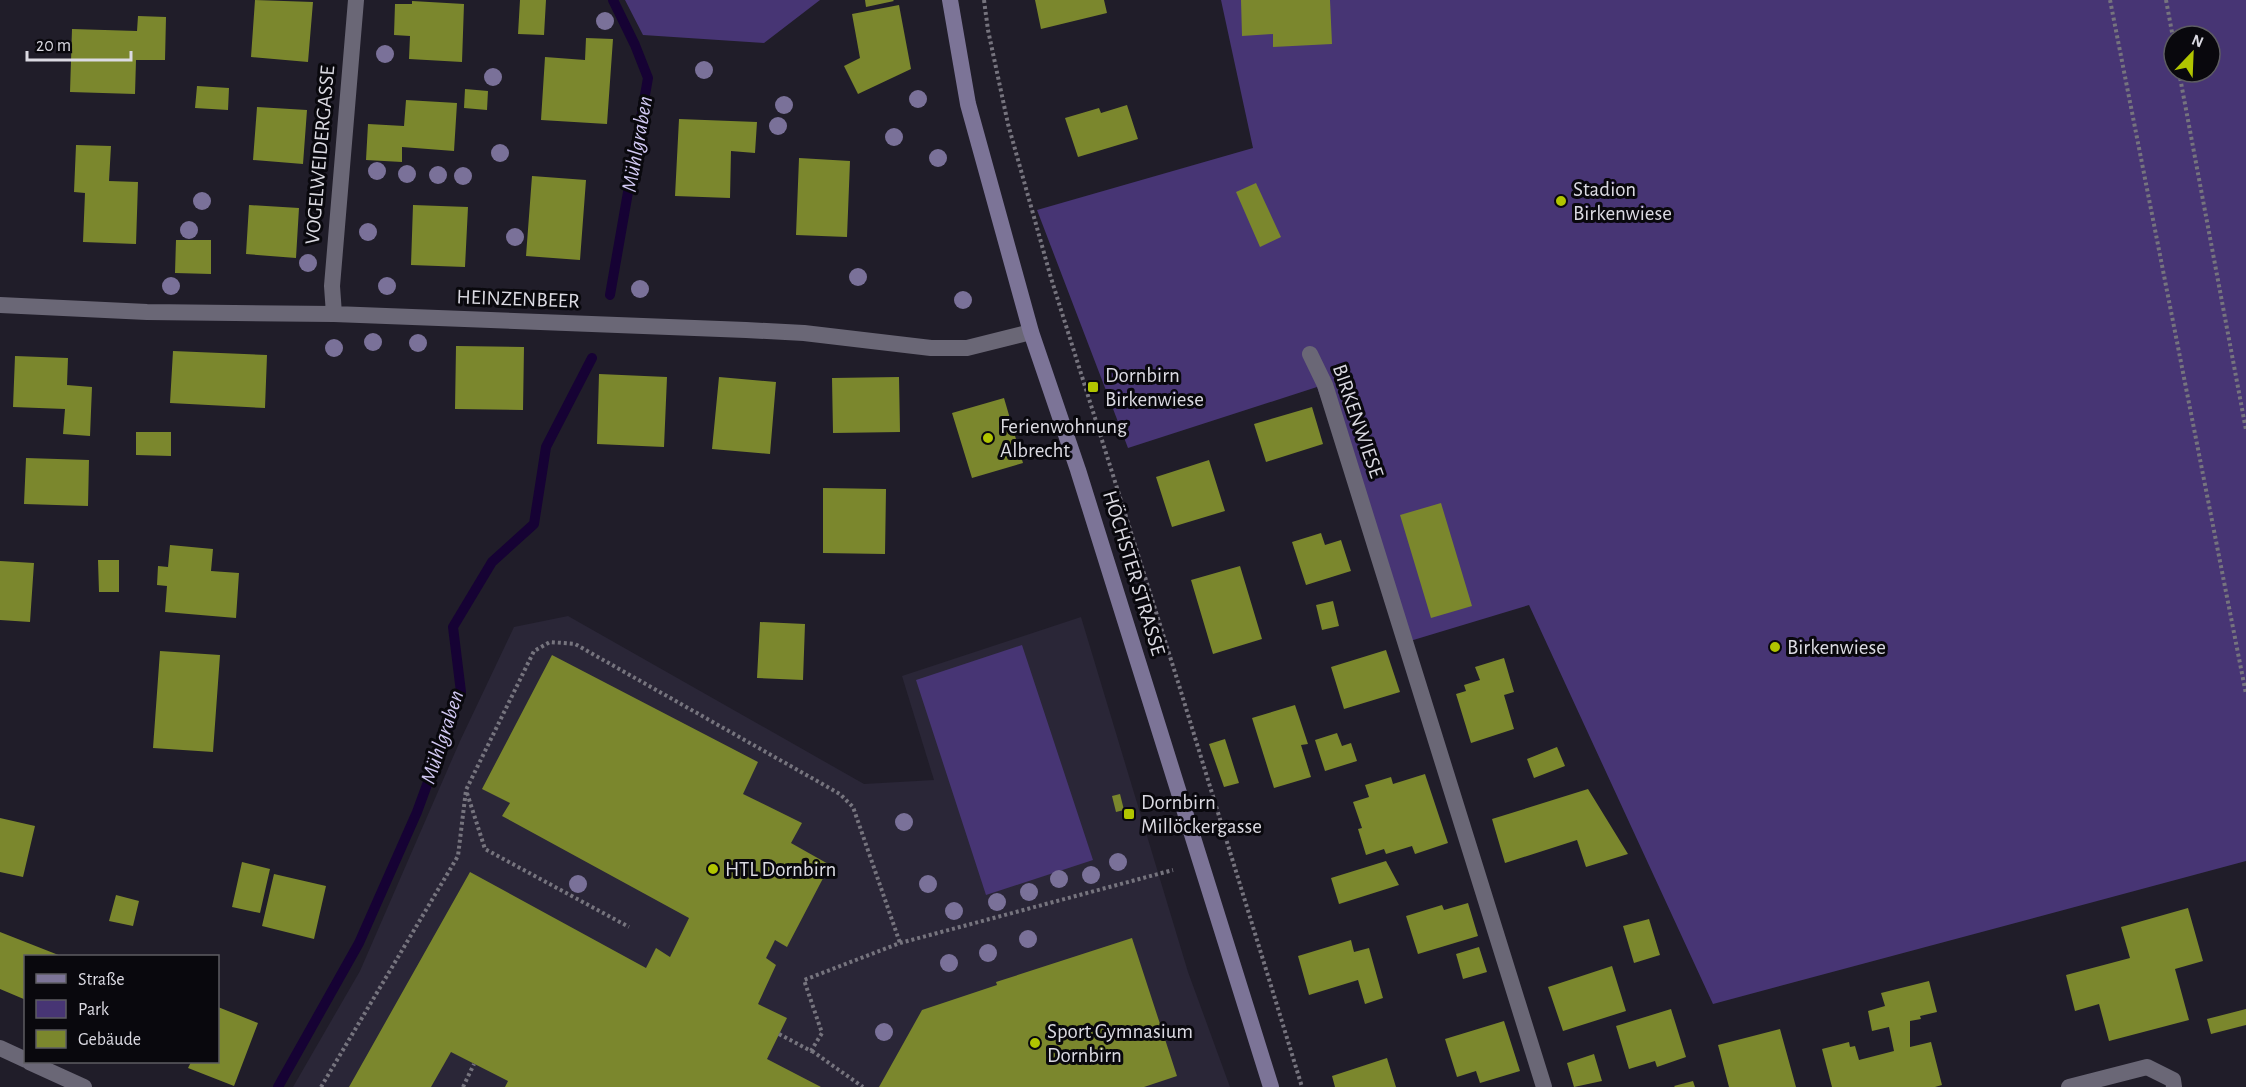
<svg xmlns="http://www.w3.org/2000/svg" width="2246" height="1087" viewBox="0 0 2246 1087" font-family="'Alegreya Sans',sans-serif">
<rect width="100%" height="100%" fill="#201d29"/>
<!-- built -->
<path fill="#2a2637" d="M568 616 864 784 934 780 902 676 1081 617 1188 972 1230 1087H293L360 971 460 741 514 627Z"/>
<!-- green -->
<path fill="#473574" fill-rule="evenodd" d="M625 0H820L764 43 643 35Z
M1221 0H2246V861L1713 1004 1529 605 1410 641 1317 387 1128 448 1037 210 1253 148ZM2174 36H2210V72H2174Z
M1022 645 1093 860 986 895 916 680Z"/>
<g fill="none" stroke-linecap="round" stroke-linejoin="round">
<!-- stream -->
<path stroke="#160234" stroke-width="10" d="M610 295 648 78 635 45 613 0
M278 1087 359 943 417 812 461 692 453 627 492 562 534 524 546 447 592 358"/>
</g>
<!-- building -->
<path fill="#7b872d" d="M255 0 313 2 308 62 251 57Z
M520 0H546L544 35 518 34Z
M865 0H893L894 1 866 7Z
M1035 0H1104L1107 13 1041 29Z
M1241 0H1330L1332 44 1273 47V34L1242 36Z
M412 1 464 4 462 62 409 59 410 36 394 35 395 4H412Z
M899 5 911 69 858 94 844 66 860 58 852 14Z
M138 16 166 17 165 60H136L135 94 70 92 72 29 137 31Z
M586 38 613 39 607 124 541 120 545 57 585 60Z
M197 86 229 88 228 110 195 108Z
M465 89 488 91 487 110 464 108Z
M406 100 457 103 454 151 402 147V162L366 160 368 124 404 126Z
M1127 105 1138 139 1078 157 1065 118 1099 108 1101 113Z
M257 107 307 110 303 164 253 160Z
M679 119 757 122 755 153 731 151 730 198 675 196Z
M76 145 111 146 109 181 138 182 136 244 83 242 85 193 74 192Z
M799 158 850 161 847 237 796 235Z
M532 176 586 180 580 260 526 256Z
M1256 183 1281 237 1260 247 1236 192Z
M249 205 299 208 296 258 246 254Z
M413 205 468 207 465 267 411 265Z
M176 240H211V274L175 273Z
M456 346 524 347 523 410 455 409Z
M173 351 267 355 265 408 170 403Z
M15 356 68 358 67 385 92 387 90 436 63 434 65 409 13 407Z
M599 374 667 377 664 447 597 444Z
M719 377 776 382 770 454 712 449Z
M899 377 900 432 833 433 832 378Z
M1004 398 1023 463 972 478 952 413Z
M1312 407 1323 444 1266 462 1254 424Z
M136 432H171V456L136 455Z
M26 458 89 460 88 506 24 504Z
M1209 460 1225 511 1172 527 1156 477Z
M823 488 886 489 885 554 823 553Z
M1441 503 1472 606 1431 618 1400 515Z
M1321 533 1325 545 1341 540 1351 571 1306 585 1292 542Z
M170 545 213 549 211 571 239 573 236 618 165 612 167 586 157 585 158 566 168 567Z
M98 560H119V592H99Z
M0 561 34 563 30 622 0 620Z
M1240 566 1262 639 1213 654 1191 580Z
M1333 601 1339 626 1322 630 1316 605Z
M760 622 805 624 803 680 757 678Z
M1386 650 1400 692 1344 709 1331 667Z
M160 651 220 655 213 752 153 748Z
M552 655 758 762 743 794 802 823 791 843 830 865 787 947 775 940 766 958 776 965 758 1004 787 1018 767 1059 821 1087H505L508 1081 451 1052 431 1087H349L470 872 646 968 656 948 670 957 689 918 502 816 510 803 482 789Z
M1504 658 1514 692 1504 695 1514 729 1471 743 1456 694 1466 691 1464 685 1480 680 1475 667Z
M1295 705 1308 744 1301 745 1311 777 1274 788 1252 718Z
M1337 733 1342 746 1351 743 1357 761 1325 771 1315 740Z
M1225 739 1239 783 1224 787 1209 744Z
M1557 747 1565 766 1534 778 1527 759Z
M1425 774 1448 843 1415 854 1412 846 1386 854 1384 849 1366 855 1358 829 1362 828 1353 802 1369 797 1365 785 1391 777 1393 784Z
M1588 789 1628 854 1586 867 1577 840 1505 863 1492 819Z
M1120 794 1124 810 1116 812 1112 796Z
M0 818 35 826 23 877 0 872Z
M1386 861 1399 885 1339 904 1331 878Z
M242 862 270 869 260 913 232 907Z
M274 874 326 886 314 939 262 926Z
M116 895 139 901 133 926 109 921Z
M1468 903 1478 936 1418 954 1406 916 1442 905 1444 910Z
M2188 908 2203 961 2175 969 2189 1020 2109 1041 2099 1004 2075 1011 2066 975 2130 958 2121 927Z
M1649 919 1660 955 1634 963 1623 926Z
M0 932 61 956H26V1000L0 989Z
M1132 938 1177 1076 1144 1087H879L922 1010 997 985 996 982Z
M1351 940 1354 952 1369 948 1383 998 1365 1004 1358 980 1309 995 1298 956Z
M1479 947 1487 972 1463 979 1456 954Z
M1612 966 1626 1011 1563 1031 1548 987Z
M1929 981 1937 1012 1920 1016 1921 1019 1910 1021V1047L1931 1042 1942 1085 1935 1087H1832L1822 1049 1849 1042 1850 1047 1855 1046 1859 1060 1894 1051 1889 1027 1872 1031 1868 1011 1885 1006 1881 993Z
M218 1007 258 1023 234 1086 188 1068 191 1062H218Z
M1671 1009 1686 1057 1657 1067 1655 1061 1629 1069 1616 1026Z
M2246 1009V1025L2211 1034 2207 1019Z
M1504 1021 1520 1071 1480 1083 1476 1071 1457 1077 1445 1039Z
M1780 1029 1796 1087H1729L1718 1045Z
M1594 1054 1602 1081 1574 1087 1567 1063Z
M1387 1058 1396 1087H1335L1332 1076Z
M1693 1081 1695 1087H1675L1674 1086Z"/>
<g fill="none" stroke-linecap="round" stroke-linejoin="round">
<!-- path -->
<path stroke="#76747e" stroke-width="4" stroke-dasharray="3 3" stroke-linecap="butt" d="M984 0 988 30 1008 124 1051 278 1178 682 1302 1087
M2110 0 2246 694
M2166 0 2174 43
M2179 72 2246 430
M467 793 485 849 629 927
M779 1034 811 1051 822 1033 804 980 900 943 1173 870
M812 1051 863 1087
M321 1087 458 856 466 790 534 651 550 642 575 644 840 794 853 807 900 943
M463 1087 474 1064"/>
<!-- service -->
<path stroke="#6a6776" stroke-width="16" d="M0 1048 26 1060
M29 1062 84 1087"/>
<!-- minor -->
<path stroke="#6a6776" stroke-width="16" d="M0 305 147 312 334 314 746 330 804 333 931 348H967L1031 332
M334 314 332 286 356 0
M1310 354 1325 385 1544 1087
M2069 1087 2147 1067 2173 1080 2174 1087"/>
<!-- secondary -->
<path stroke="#7c7497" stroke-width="16" d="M950 0 968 104 1031 332 1078 470 1271 1087"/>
</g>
<!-- trees -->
<g fill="#7a7199">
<circle cx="605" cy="21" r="9"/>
<circle cx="385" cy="54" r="9"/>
<circle cx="704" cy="70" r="9"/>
<circle cx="493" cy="77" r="9"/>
<circle cx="918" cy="99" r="9"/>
<circle cx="784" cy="105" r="9"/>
<circle cx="778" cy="126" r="9"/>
<circle cx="894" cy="137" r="9"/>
<circle cx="500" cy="153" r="9"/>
<circle cx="938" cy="158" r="9"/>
<circle cx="377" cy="171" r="9"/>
<circle cx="407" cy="174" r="9"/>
<circle cx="438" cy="175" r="9"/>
<circle cx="463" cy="176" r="9"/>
<circle cx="202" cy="201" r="9"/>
<circle cx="189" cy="230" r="9"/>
<circle cx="368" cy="232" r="9"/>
<circle cx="515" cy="237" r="9"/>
<circle cx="308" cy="263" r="9"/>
<circle cx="858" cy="277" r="9"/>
<circle cx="171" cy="286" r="9"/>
<circle cx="387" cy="286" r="9"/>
<circle cx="640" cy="289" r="9"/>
<circle cx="963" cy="300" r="9"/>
<circle cx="373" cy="342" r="9"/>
<circle cx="418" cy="343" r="9"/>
<circle cx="334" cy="348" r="9"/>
<circle cx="904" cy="822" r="9"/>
<circle cx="1118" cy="862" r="9"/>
<circle cx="1091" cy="875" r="9"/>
<circle cx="1059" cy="879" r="9"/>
<circle cx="578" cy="884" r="9"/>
<circle cx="928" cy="884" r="9"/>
<circle cx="1029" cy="892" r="9"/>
<circle cx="997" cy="902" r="9"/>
<circle cx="954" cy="911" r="9"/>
<circle cx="1028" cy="939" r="9"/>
<circle cx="988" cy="953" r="9"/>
<circle cx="949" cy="963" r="9"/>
<circle cx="884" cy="1032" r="9"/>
</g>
<!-- markers -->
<g fill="#b1c500" stroke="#09080d" stroke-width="2">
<circle cx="1561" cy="201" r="6"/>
<rect x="1087" y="381" width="12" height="12" rx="3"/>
<circle cx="988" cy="438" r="6"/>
<circle cx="1775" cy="647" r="6"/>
<rect x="1123" y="808" width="12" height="12" rx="3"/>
<circle cx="713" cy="869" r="6"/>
<circle cx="1035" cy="1043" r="6"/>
</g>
<g text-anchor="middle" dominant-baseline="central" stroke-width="6" stroke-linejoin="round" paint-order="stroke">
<!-- street labels -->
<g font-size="21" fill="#dbdae2" stroke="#09080d">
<text transform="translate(320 155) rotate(-85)">VOGELWEIDERGASSE</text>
<text transform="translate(518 299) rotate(2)">HEINZENBEER</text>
<text transform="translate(1358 421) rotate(71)">BIRKENWIESE</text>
<text transform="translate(1134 573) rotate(73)">HÖCHSTER STRASSE</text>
</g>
<!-- poi labels -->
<g font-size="21" fill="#dbdae2" stroke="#09080d" text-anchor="start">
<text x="1573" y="189">Stadion<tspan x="1573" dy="24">Birkenwiese</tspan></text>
<text x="1105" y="375">Dornbirn<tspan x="1105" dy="24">Birkenwiese</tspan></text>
<text x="1000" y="426">Ferienwohnung<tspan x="1000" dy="24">Albrecht</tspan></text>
<text x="1787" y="647">Birkenwiese</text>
<text x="1141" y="802">Dornbirn<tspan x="1141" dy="24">Millöckergasse</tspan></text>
<text x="725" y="869">HTL Dornbirn</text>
<text x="1047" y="1031">Sport Gymnasium<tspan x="1047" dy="24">Dornbirn</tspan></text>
</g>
<!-- water labels -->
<g font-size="22" font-style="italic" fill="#d1c8f2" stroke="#09080d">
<text transform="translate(637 144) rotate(-80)">Mühlgraben</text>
<text transform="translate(442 737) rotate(-72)">Mühlgraben</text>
</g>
</g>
<!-- legend -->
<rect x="24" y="955" width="195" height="108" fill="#09080d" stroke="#5d5c62" stroke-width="1.5"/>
<rect x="36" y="974" width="30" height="9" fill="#7c7497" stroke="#5d5c62" stroke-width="1.5"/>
<text x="78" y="985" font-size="18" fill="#dbdae2">Straße</text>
<rect x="36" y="1000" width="30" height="18" fill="#473574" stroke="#5d5c62" stroke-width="1.5"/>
<text x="78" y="1015" font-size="18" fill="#dbdae2">Park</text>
<rect x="36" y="1030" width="30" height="18" fill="#7b872d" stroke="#5d5c62" stroke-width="1.5"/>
<text x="78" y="1045" font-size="18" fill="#dbdae2">Gebäude</text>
<!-- north arrow -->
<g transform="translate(2192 54) rotate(23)"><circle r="28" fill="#09080d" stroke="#5d5c62" stroke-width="1.5"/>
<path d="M0-4.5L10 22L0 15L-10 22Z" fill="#b1c500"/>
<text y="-9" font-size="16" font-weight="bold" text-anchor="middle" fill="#dbdae2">N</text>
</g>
<!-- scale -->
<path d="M27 51v9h104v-9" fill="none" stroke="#dbdae2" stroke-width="3"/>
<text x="36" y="51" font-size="18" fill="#dbdae2" stroke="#09080d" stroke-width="4.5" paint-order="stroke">20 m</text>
</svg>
